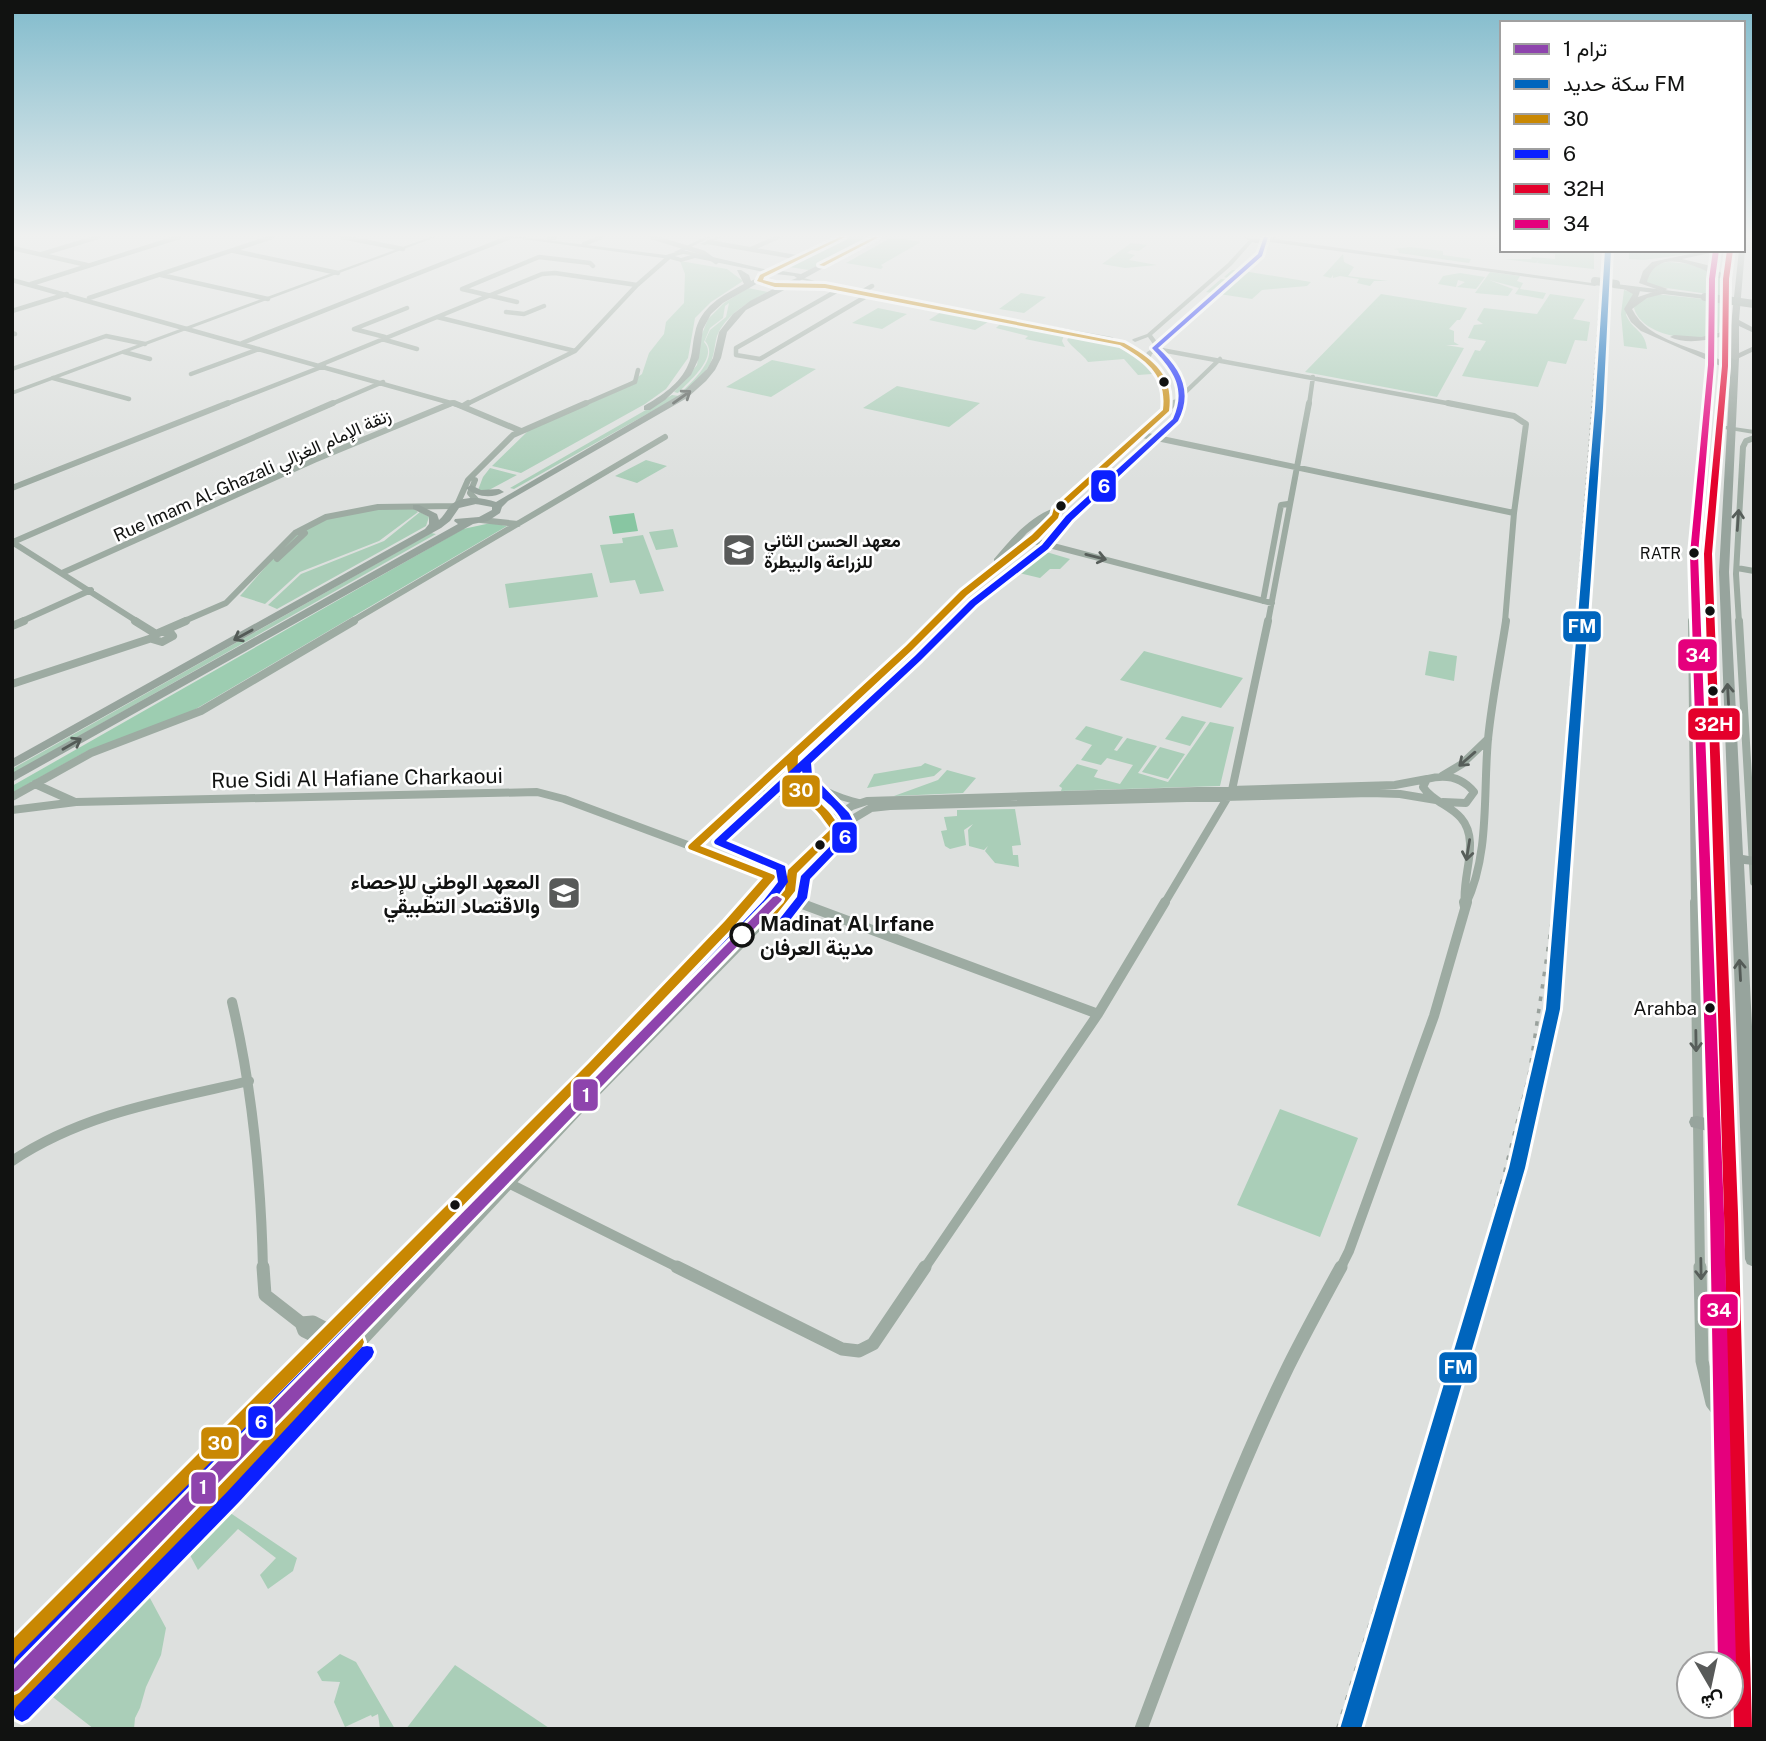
<svg xmlns="http://www.w3.org/2000/svg" width="1766" height="1741" viewBox="0 0 1766 1741" font-family="'Public Sans',Vazirmatn,sans-serif">
<rect width="100%" height="100%" fill="#dde0de"/>
<!-- green -->
<path fill="#aaceb8" d="M848 237H862V240L864 237H872L809 270 789 267Z
M892 237 921 242 881 265 883 267 881 269 846 263Z
M1131 243 1147 245 1139 251 1131 250 1127 253 1135 255 1129 260 1157 265 1125 268 1102 264Z
M1410 247 1443 251V255L1471 259 1469 263 1399 253 1398 250 1393 249Z
M1547 250H1594V269L1537 263 1539 260 1536 263 1503 259H1531L1532 257 1555 259V254L1546 253Z
M1629 250H1717L1644 260 1629 259Z
M1343 254 1344 262 1354 267 1348 276 1388 281H1374L1370 286 1357 283 1359 279 1340 276 1333 278V275L1331 278 1323 276Z
M680 261 727 269 743 281 711 302 695 318 688 358 666 389 645 404 521 473 492 466 529 430 616 392 642 374 649 353 664 334 666 322 684 303 685 274Z
M1668 262 1691 264 1720 277 1722 296 1653 286 1646 282 1649 266Z
M1232 270H1236L1231 275 1237 270 1311 282 1307 286 1262 290 1252 299 1206 292 1221 279 1236 280 1224 277Z
M1490 272 1520 276 1517 281 1523 283 1520 289 1546 293 1543 299 1515 294 1519 288 1489 280 1513 289 1508 296 1475 293Z
M1460 273 1485 277 1476 289 1457 287 1465 282 1458 280 1456 287 1438 284 1443 276Z
M748 288 768 292C751 301 732 311 721 328 714 338 716 348 712 359 708 372 691 388 680 394 691 382 720 358 705 341L710 330 726 317 729 303 725 306 723 318 710 328 704 342C719 357 688 382 678 393L674 392 697 365 702 334 708 319 724 303Z
M1624 290 1634 293 1626 315C1633 331 1645 330 1647 349L1624 346 1621 314Z
M1021 293 1046 297 1024 313 999 309Z
M1381 294 1467 308 1460 320H1457L1449 329 1454 331V342L1459 345H1446L1464 348 1437 397 1305 372Z
M1550 294 1585 299 1573 319 1590 322 1587 341 1575 340 1566 364 1548 361 1538 387 1462 376 1475 350 1480 351 1486 341 1468 338 1474 325 1483 324 1477 320 1484 308 1537 314Z
M1656 294 1722 301 1719 332C1696 344 1642 337 1634 308L1637 302Z
M878 308 907 314 882 329 852 323Z
M941 312 983 320 988 322 975 330 929 320Z
M1000 324 1064 335 1062 341 1065 347 1025 339 1028 336 996 328Z
M1070 336 1121 347 1135 354 1152 374 1138 375 1124 359 1088 362C1082 353 1072 348 1067 340Z
M772 360 816 369 771 397 726 387Z
M897 386 980 403 949 427 863 408Z
M672 395 679 396 514 489 510 488Z
M646 460 667 466 637 483 615 476Z
M490 468 517 475 489 490H478L483 477Z
M367 508 414 509 418 512 379 541 300 572 265 604 240 596 292 537 318 521Z
M420 512 429 517 426 526 277 609 268 605 301 574 384 541Z
M673 529 678 547 656 550 649 532Z
M431 533 436 534 12 774V769Z
M643 535 664 591 640 594 635 580 610 583 600 545 623 543 622 538Z
M1043 551 1070 559 1060 569H1050L1040 578 1019 573Z
M592 573 598 597 509 608 505 584Z
M1144 651 1243 678 1221 708 1120 680Z
M1429 651 1457 656 1454 681 1425 675Z
M1182 716 1206 722 1190 746 1165 739Z
M1210 722 1234 727 1220 786 1061 791 1062 788 1059 786 1077 764 1098 770 1094 777 1120 784 1133 765 1107 758 1101 765 1081 760 1092 745 1075 739 1086 726 1123 737 1114 750 1117 751 1127 738 1157 746 1138 773 1168 782Z
M1160 747 1185 754 1168 779 1142 772Z
M925 763 942 769 934 776 867 788 874 774 921 766Z
M947 770 976 778 963 793 894 796 938 780Z
M1015 809 1021 845 1012 846 1013 855H1018L1019 867 995 863 985 851 988 846 984 850 969 846 968 830 973 824 964 830 966 845 950 849 945 846 941 831 947 830 944 817 957 816V810Z
M1280 1109 1358 1138 1320 1237 1237 1205Z
M220 1506 297 1558 293 1571 268 1589 260 1575 276 1558 238 1529 198 1570 184 1544Z
M144 1587 166 1628 161 1655 146 1687 140 1708 135 1718 134 1729H94L45 1691Z
M340 1654 356 1662 395 1729H380L378 1714 372 1717 371 1715 345 1727 334 1702 340 1682 322 1681 317 1672Z
M455 1665 549 1728V1729H406Z"/>
<!-- forest -->
<path fill="#9dcdb1" d="M491 523 507 526 189 713 87 751 12 793V786L463 529Z"/>
<!-- water -->
<path fill="#88c6a2" d="M634 513 638 531 613 534 609 516Z"/>
<g fill="none" stroke-linecap="round" stroke-linejoin="round">
<!-- minor-far4 -->
<path stroke="#9daba2" stroke-width="4.5" d="M342 237 403 249
M652 237 704 253 716 262
M549 239 555 237
M708 242 801 258
M584 244 601 237
M12 248 87 265
M751 249 778 237
M234 251 338 273
M42 254 98 237
M161 275 268 299
M12 280 458 405
M31 284 179 237
M840 289 736 348V355L760 359 870 294
M860 293 872 286
M89 298 272 237
M517 302 462 289 539 257 590 263 593 266
M12 311 67 294
M506 312 524 314 544 306
M437 317 575 351
M12 333 15 334
M385 337 354 329 407 308
M382 339 417 349
M242 343 510 237
M1156 349 1457 405
M124 352 150 359
M320 365 542 274 555 273 637 285
M12 369 106 336 145 344
M191 374 259 349
M53 378 129 399
M224 405 324 366
M329 405 383 382
M448 405 453 403
M465 405 575 351 637 285 669 257
M582 405 635 382 638 370
M1172 405 1220 359
M1309 405 1313 377
M1710 405 1715 359"/>
<!-- minor-far3 -->
<path stroke="#9daba2" stroke-width="6" d="M454 403 521 431
M1448 403 1514 416 1526 424 1514 513 1505 622
M463 406 468 403
M1166 411 1174 403
M1138 434 1514 513
M475 480 470 493 477 501
M12 488 228 403
M457 505 468 480 513 435 586 403
M481 520 518 524
M1030 540 1272 603
M12 542 138 622
M13 542 333 403
M277 559 305 533
M1737 568 1754 571
M62 573 314 460 452 403
M1263 601 1281 505 1288 504
M20 622 91 590
M182 622 226 603 295 533 326 517 378 507 455 506
M351 622 665 437
M1268 622 1309 403
M1693 622 1692 571 1710 403
M1739 622 1736 574 1743 447 1746 441 1754 438"/>
<!-- minor-far2 -->
<path stroke="#9daba2" stroke-width="8" d="M135 621 156 634
M1692 621 1695 904
M1739 621 1754 882
M12 626 24 621
M163 632H170L173 636 162 642 152 639 156 634 186 621
M12 684 152 638
M1442 776 1462 764 1488 739
M35 784 75 802
M12 797 91 753 201 711 354 621
M1443 802 1466 803 1474 792C1462 777 1445 774 1427 779L1423 787C1433 802 1450 805 1461 818 1481 841 1461 877 1465 904
M12 810 76 802 537 792 564 799 693 847
M831 820 852 806 867 801 1395 785 1427 779
M836 829 871 808 890 806 1370 793 1400 794 1436 800
M786 898 802 904
M1164 904 1232 790 1268 621
M1466 904C1490 854 1483 793 1488 739 1492 699 1500 660 1506 621"/>
<!-- minor-far1 -->
<path stroke="#9daba2" stroke-width="10" d="M797 902 1098 1014
M1464 902 1465 907
M1695 902 1700 1269
M232 1002C253 1091 261 1178 263 1269
M12 1161C83 1113 167 1100 249 1081
M508 1183 681 1269
M924 1269 1098 1014 1165 902
M1340 1269 1349 1251 1434 1016 1467 902"/>
<!-- minor -->
<path stroke="#9daba2" stroke-width="13" d="M263 1267 265 1295 301 1323 304 1331 347 1352
M677 1267 842 1349 859 1351 873 1344 925 1267
M1700 1267 1702 1361 1712 1403 1732 1429
M301 1323 313 1322 355 1344
M1141 1729C1187 1607 1231 1484 1288 1367 1305 1333 1323 1300 1341 1267"/>
<!-- tertiary -->
<path fill="#9daba2" fill-rule="evenodd" d="M430 237H436L12 395V391Z
M705 237H711L679 253 674 252Z
M716 237H722L705 245 700 244Z
M1250 239 1254 240 1232 265 1152 335 1161 347 1152 354 1150 359C1167 373 1176 391 1168 412L1060 511 1058 518 1038 539 967 595 912 650 788 765H794C814 783 836 794 863 800L864 802 859 805C837 800 817 793 799 779 804 795 815 799 827 809 833 815 837 822 841 829L837 836 797 873 795 891 784 906 583 1112 229 1492 18 1709 12 1712V1690L217 1482 575 1106 776 902 785 891 786 877 774 880 733 927 597 1069 18 1659 12 1662V1640L589 1063 725 921 763 878 689 849 688 847 689 845 906 646 961 591 994 566V559C1011 539 1029 517 1054 508L1163 410C1174 368 1135 355 1104 339L840 291 800 279V277L841 288 1112 337 1145 356 1147 352 1155 347 1148 337 1135 342 1132 340 1133 339 1147 334 1228 263ZM1052 514 1032 535 1004 558 1027 533ZM788 765C785 775 791 786 798 794L777 790H761ZM754 796C785 794 814 801 831 829L788 869 771 873 700 846Z
M1720 425 1754 430V434L1718 428V426Z"/>
<!-- secondary -->
<path fill="#99a9a1" fill-rule="evenodd" d="M508 237H523L666 255 683 250 777 272 774 274 695 258 681 262 670 259ZM683 254 691 255 681 258 675 256Z"/>
<!-- primary -->
<path fill="#97a49d" fill-rule="evenodd" d="M838 237H846L782 271 801 274 872 237H880L794 284 820 283 823 287H790L746 310 727 332 721 358 715 370 706 381 687 398 508 501 502 507 500 513 488 521 473 524 12 782V773L458 524 454 521 455 519 479 517 492 510V507L476 504 459 508 450 521 441 528 12 768V759L425 529 429 524V517L413 509V505H419L437 514 439 520C444 516 446 511 450 506 460 495 483 497 496 502L681 394 707 369 713 358 719 332 733 314 750 301 779 286 758 283 723 303 711 314 703 329 699 358 691 375 665 400 650 410H644V406C661 396 680 384 688 365 693 355 692 344 695 333 700 307 723 295 744 284L737 270H741L749 275 751 281ZM775 274 794 276 797 278 784 283 764 280Z
M1243 237 1256 239 1276 237 1275 239 1599 284 1595 286 1270 242 1255 243Z
M1616 284 1705 295 1709 297 1705 299 1613 288Z
M1735 356 1739 358 1729 572 1743 855 1754 857V865L1744 864 1754 1067V1267L1747 1264 1745 1259 1719 572 1731 358Z
M1725 364 1729 366 1713 554 1740 1213 1754 1729H1731L1720 1134 1691 1127 1689 1122 1691 1117 1697 1116 1719 1121 1703 554 1721 366Z
M471 485 481 490 499 489 504 492C492 499 476 497 466 488Z"/>
<!-- trunk -->
<path fill="#9ca6a0" fill-rule="evenodd" d="M1743 248 1745 250 1739 320 1754 328V333L1739 326V353L1754 346V351L1735 360 1731 358 1730 335 1739 250H1743Z
M1708 250H1724L1682 259 1707 265 1725 275 1727 250H1733L1727 345H1721L1720 337C1704 341 1685 344 1670 337L1674 335 1701 337 1721 332 1724 281C1703 268 1657 244 1647 282L1668 289 1663 291V294L1647 298 1632 309C1649 343 1697 346 1728 364L1729 366 1725 368 1641 331 1631 322 1624 309 1633 294 1620 287 1624 285 1640 291 1638 297 1659 290 1639 283 1643 271 1652 262Z"/>
<!-- tram -->
<path stroke="#9aa29d" stroke-width="2" d="M686 992 695 976
M659 1013 678 1000"/>
<!-- rail-far3 -->
<path stroke="#9aa29d" stroke-width="2" stroke-dasharray="2 3.5" stroke-linecap="butt" d="M1576 622 1604 250"/>
<!-- rail-far2 -->
<path stroke="#9aa29d" stroke-width="2.5" stroke-dasharray="3.5 6" stroke-linecap="butt" d="M1554 904 1576 621"/>
<!-- rail-far1 -->
<path stroke="#9aa29d" stroke-width="3.5" stroke-dasharray="4.5 8" stroke-linecap="butt" d="M1480 1269 1529 1076 1555 902"/>
<!-- rail -->
<path stroke="#9aa29d" stroke-width="4.5" stroke-dasharray="5 10" stroke-linecap="butt" d="M1338 1729 1481 1267"/>
<!-- primary-bridge -->
<path stroke="#97a49d" stroke-width="8" d="M1595 281 1616 284
M1705 297 1754 304"/>
<defs>
<path id="bus-1" d="M840 237H845L764 277 763 280 775 283 825 284 1124 343C1153 359 1174 375 1169 411L1060 511 1058 518 1038 539 967 595 912 650 798 756C796 786 805 788 824 807 831 813 836 822 841 829L797 873 795 891 776 915H768L767 912 785 890 788 870 831 829C826 823 822 816 817 811 802 796 789 788 787 765L700 846 774 875 775 877 774 879 733 927 597 1069 18 1659 12 1662V1640L589 1063 725 921 763 878 689 849 688 847 689 845 906 646 961 591 1032 535 1052 515 1054 508 1163 410C1167 376 1148 361 1120 345L825 288 775 287 757 281 760 275Z
M874 237H879L824 266 819 265Z
M357 1336 362 1337 364 1342 362 1347 229 1492 18 1709 12 1712V1690L217 1482 352 1337Z"/>
<path id="bus-2" d="M1264 237H1268L1262 256 1158 348C1181 369 1193 392 1178 421L1072 520 1048 549 976 605 921 660 811 763 812 775 849 813 854 823 855 832 810 879 807 898 787 924H779L778 921 797 897 801 876 845 831C841 802 807 796 802 771L726 841 785 866 788 882 772 904 607 1079 28 1669 22 1672 16 1669 13 1663 16 1657 599 1073 764 900 778 882 776 870 715 844 714 842 715 840 915 656 970 601 1042 545 1066 516 1173 419C1187 388 1173 370 1152 348L1258 254Z
M367 1346 372 1347 374 1352 372 1357 239 1502 28 1719 22 1722 16 1719 13 1713 16 1707 227 1492 362 1347Z"/>
<path id="bus-3" d="M1727 250H1733L1729 279 1728 366 1712 554 1738 1213 1752 1729H1734L1724 1213 1704 554 1722 366 1723 279Z"/>
<path id="bus-4" d="M1713 250H1719L1715 279 1714 365 1698 554 1724 1213 1736 1664 1731 1671V1664H1718L1710 1213 1690 554 1708 365 1709 279Z"/>
</defs>
<!-- bus-1 casing -->
<use href="#bus-1" stroke="#fff" stroke-width="6"/>
<!-- bus-2 casing -->
<use href="#bus-2" stroke="#fff" stroke-width="6"/>
<!-- bus-3 casing -->
<use href="#bus-3" stroke="#fff" stroke-width="6"/>
<!-- bus-4 casing -->
<use href="#bus-4" stroke="#fff" stroke-width="6"/>
<!-- bus-1 -->
<use href="#bus-1" fill="#c98803" fill-rule="evenodd"/>
<!-- bus-2 -->
<use href="#bus-2" fill="#0c20ff" fill-rule="evenodd"/>
<!-- bus-3 -->
<use href="#bus-3" fill="#e4002b" fill-rule="evenodd"/>
<!-- bus-4 -->
<use href="#bus-4" fill="#e5007d" fill-rule="evenodd"/>
<defs>
<path id="rail-1" d="M1605 250H1611L1603 408 1560 1009 1525 1168 1361 1729H1340L1509 1168 1546 1009 1595 408Z"/>
</defs>
<!-- rail-1 casing -->
<use href="#rail-1" stroke="#fff" stroke-width="6"/>
<!-- rail-1 -->
<use href="#rail-1" fill="#0065bd" fill-rule="evenodd"/>
<defs>
<path id="tram-1" d="M777 896 782 899 781 901 18 1690 12 1693V1671L773 897Z"/>
</defs>
<!-- tram-1 casing -->
<use href="#tram-1" stroke="#fff" stroke-width="6"/>
<!-- tram-1 -->
<use href="#tram-1" fill="#8e44ad" fill-rule="evenodd"/>
</g>
<!-- one-way arrows -->
<defs><path id="oneway-shaft" d="M-6 0H5M1.5-3L5.5 0L1.5 3" fill="none" stroke-width="1.6" stroke-linecap="round" stroke-linejoin="round" transform="scale(1.75)"/></defs>
<g stroke="#545b57">
<use href="#oneway-shaft" transform="translate(682 397) rotate(-35)"/>
<use href="#oneway-shaft" transform="translate(243 635) rotate(151)"/>
<use href="#oneway-shaft" transform="translate(1728 694) rotate(-93)"/>
<use href="#oneway-shaft" transform="translate(72 744) rotate(-30)"/>
<use href="#oneway-shaft" transform="translate(1740 970) rotate(-93)"/>
</g>
<g stroke="#575e5a">
<use href="#oneway-shaft" transform="translate(1738 520) rotate(-86)"/>
<use href="#oneway-shaft" transform="translate(1096 557) rotate(14)"/>
<use href="#oneway-shaft" transform="translate(1467 759) rotate(139)"/>
<use href="#oneway-shaft" transform="translate(1468 850) rotate(99)"/>
<use href="#oneway-shaft" transform="translate(1696 1041) rotate(89)"/>
<use href="#oneway-shaft" transform="translate(1701 1269) rotate(89)"/>
</g>
<!-- sky -->
<linearGradient id="sky" x2="0" y2="1"><stop stop-color="#81bbcc"/><stop offset="0.49" stop-color="#f0f1f0"/><stop offset="1" stop-color="#f0f1f0" stop-opacity="0"/></linearGradient>
<rect width="1766" height="481" fill="url(#sky)"/>
<!-- icons -->
<defs>
<symbol id="university-square" viewBox="-11 -11 22 22"><rect x="-9" y="-9" width="18" height="18" rx="4" fill="#585a59" stroke="#fff"/><path d="M0-5L7-2L0 1L-7-2ZM-4 1L0 2.5L4 1V4Q0 6-4 4Z" fill="#fff"/></symbol>
</defs>
<g fill-rule="evenodd">
<use href="#university-square" x="720" y="531" width="38" height="38"/>
<use href="#university-square" x="545" y="874" width="38" height="38"/>
</g>
<!-- markers -->
<g fill="#111211" stroke="#fff" stroke-width="2.5">
<circle cx="1164" cy="382" r="6"/>
<circle cx="1061" cy="506" r="6"/>
<circle cx="1694" cy="553" r="6"/>
<circle cx="1710" cy="611" r="6"/>
<circle cx="1713" cy="691" r="6"/>
<circle cx="820" cy="845" r="6"/>
<circle cx="1710" cy="1008" r="6"/>
<circle cx="455" cy="1205" r="6"/>
</g>
<circle fill="#fff" stroke="#111211" stroke-width="3.5" cx="742" cy="935" r="11"/>
<g text-anchor="middle" dominant-baseline="central" stroke-width="5" stroke-linejoin="round" paint-order="stroke">
<!-- far-bus labels -->
<g font-size="16" fill="#111211" stroke="#fff" text-anchor="end">
<text x="1681" y="553">RATR</text>
</g>
<!-- far-street labels -->
<g font-size="18" fill="#111211" stroke="#fff">
<text transform="translate(252 475) rotate(-24)">Rue Imam Al-Ghazali زنقة الإمام الغزالي</text>
</g>
<!-- far-poi labels -->
<g font-size="18" font-weight="bold" fill="#111211" stroke="#fff" text-anchor="start">
<text x="764" y="540">معهد الحسن الثاني<tspan x="764" dy="21">للزراعة والبيطرة</tspan></text>
</g>
<!-- bus labels -->
<g font-size="19" fill="#111211" stroke="#fff" text-anchor="end">
<text x="1697" y="1008">Arahba</text>
</g>
<!-- street labels -->
<g font-size="21" fill="#111211" stroke="#fff">
<text transform="translate(357 778) rotate(-1)">Rue Sidi Al Hafiane Charkaoui</text>
</g>
<!-- poi labels -->
<g font-size="21" font-weight="bold" fill="#111211" stroke="#fff" text-anchor="end">
<text x="540" y="881">المعهد الوطني للإحصاء<tspan x="540" dy="24">والاقتصاد التطبيقي</tspan></text>
</g>
<!-- stop labels -->
<g font-size="21" font-weight="bold" fill="#111211" stroke="#fff" text-anchor="start">
<text x="760" y="923">Madinat Al Irfane<tspan x="760" dy="24">مدينة العرفان</tspan></text>
</g>
</g>
<g stroke="#fff" stroke-width="2.5">
<rect x="1090" y="469" width="27" height="34" rx="7" fill="#0c20ff"/>
<rect x="1562" y="610" width="40" height="33" rx="7" fill="#0065bd"/>
<rect x="1677" y="638" width="41" height="34" rx="7" fill="#e5007d"/>
<rect x="1687" y="707" width="54" height="34" rx="7" fill="#e4002b"/>
<rect x="781" y="774" width="40" height="34" rx="7" fill="#c98803"/>
<rect x="831" y="821" width="27" height="33" rx="7" fill="#0c20ff"/>
<rect x="572" y="1078" width="27" height="34" rx="7" fill="#8e44ad"/>
<rect x="1699" y="1293" width="40" height="34" rx="7" fill="#e5007d"/>
<rect x="1438" y="1351" width="40" height="33" rx="7" fill="#0065bd"/>
<rect x="247" y="1405" width="27" height="34" rx="7" fill="#0c20ff"/>
<rect x="200" y="1426" width="40" height="34" rx="7" fill="#c98803"/>
<rect x="190" y="1471" width="27" height="34" rx="7" fill="#8e44ad"/>
</g>
<g font-size="19" text-anchor="middle" font-weight="bold" fill="#fff">
<text x="1104" y="493">6</text>
<text x="1582" y="633">FM</text>
<text x="1698" y="662">34</text>
<text x="1714" y="731">32H</text>
<text x="801" y="797">30</text>
<text x="845" y="844">6</text>
<text x="586" y="1102">1</text>
<text x="1719" y="1317">34</text>
<text x="1458" y="1374">FM</text>
<text x="261" y="1429">6</text>
<text x="220" y="1450">30</text>
<text x="203" y="1494">1</text>
</g>
<!-- border -->
<rect width="1766" height="1741" fill="none" stroke="#111211" stroke-width="28"/>
<!-- legend -->
<rect x="1500" y="21" width="245" height="231" fill="#ffffff" stroke="#a0a0a0" stroke-width="2"/>
<rect x="1514" y="44" width="35" height="10" fill="#8e44ad" stroke="#a0a0a0" stroke-width="2"/>
<text x="1563" y="56" font-size="21" fill="#111211">ترام 1</text>
<rect x="1514" y="79" width="35" height="10" fill="#0065bd" stroke="#a0a0a0" stroke-width="2"/>
<text x="1563" y="91" font-size="21" fill="#111211">سكة حديد FM</text>
<rect x="1514" y="114" width="35" height="10" fill="#c98803" stroke="#a0a0a0" stroke-width="2"/>
<text x="1563" y="126" font-size="21" fill="#111211">30</text>
<rect x="1514" y="149" width="35" height="10" fill="#0c20ff" stroke="#a0a0a0" stroke-width="2"/>
<text x="1563" y="161" font-size="21" fill="#111211">6</text>
<rect x="1514" y="184" width="35" height="10" fill="#e4002b" stroke="#a0a0a0" stroke-width="2"/>
<text x="1563" y="196" font-size="21" fill="#111211">32H</text>
<rect x="1514" y="219" width="35" height="10" fill="#e5007d" stroke="#a0a0a0" stroke-width="2"/>
<text x="1563" y="231" font-size="21" fill="#111211">34</text>
<!-- north arrow -->
<g transform="translate(1710 1685) rotate(171)"><circle r="33" fill="#ffffff" stroke="#a0a0a0" stroke-width="2"/>
<path d="M0-5L12 26L0 18L-12 26Z" fill="#585a59"/>
<text y="-10" font-size="19" font-weight="bold" text-anchor="middle" fill="#111211">ش</text>
</g>
</svg>
